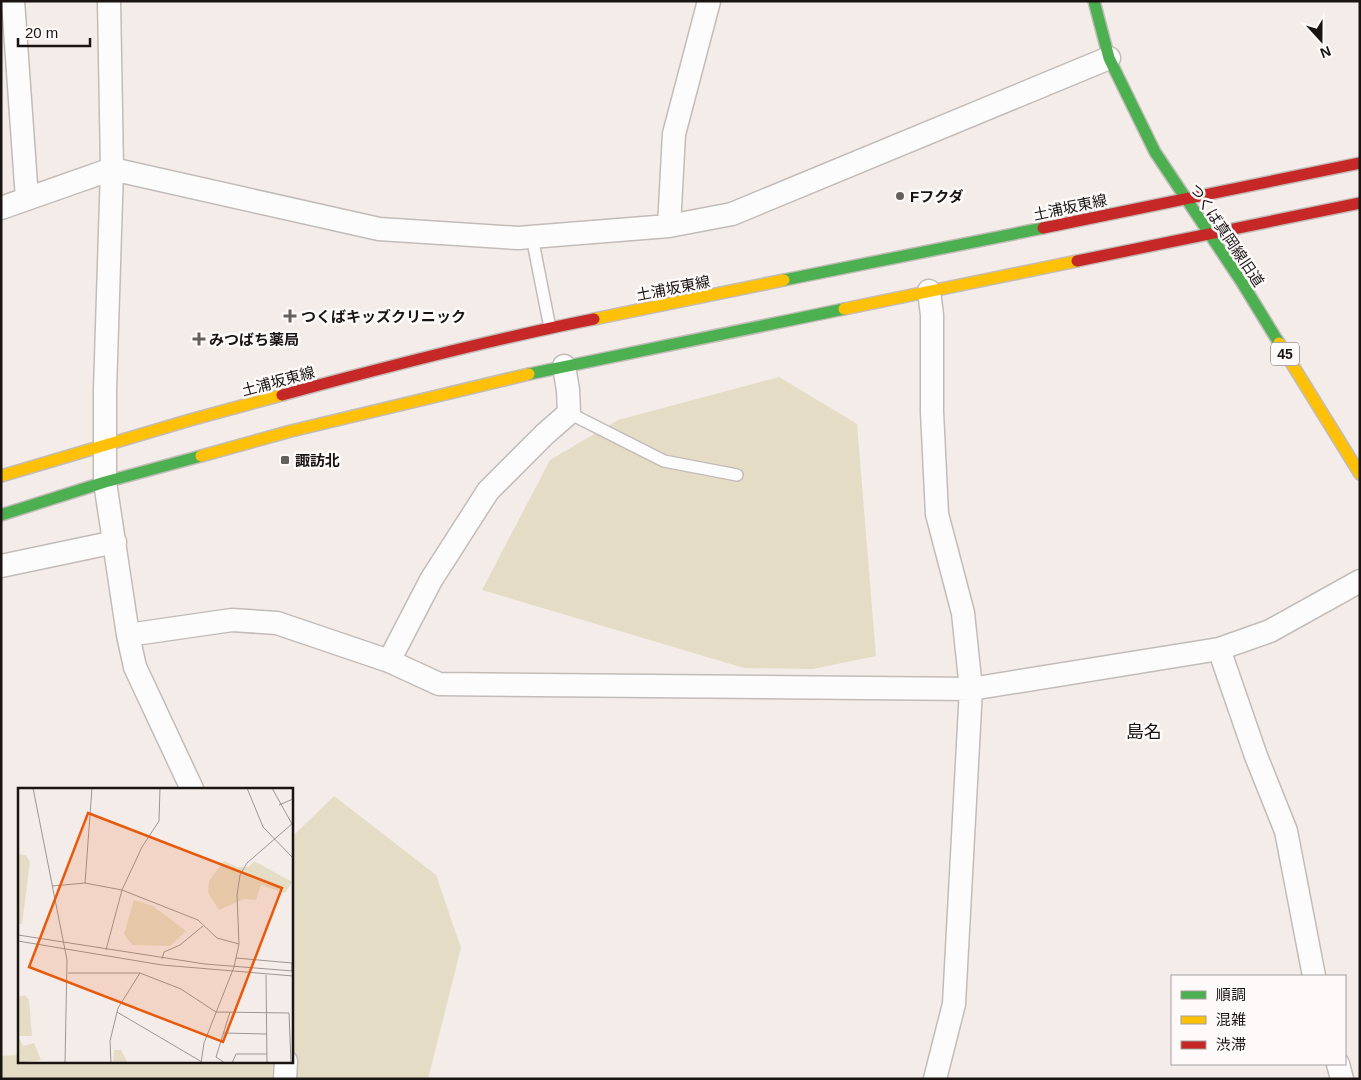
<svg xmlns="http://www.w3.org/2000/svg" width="1361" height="1080" viewBox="0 0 1361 1080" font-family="Arial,'Noto Sans JP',sans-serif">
<rect width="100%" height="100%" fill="#f4ece8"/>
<!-- green -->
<path fill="#e5dcc5" d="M779 377 857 424 876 656 813 669 744 668 482 590 550 460 618 420Z
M334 796 436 875 461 948 428 1079H1V1056L19 1055V1061H291V838Z"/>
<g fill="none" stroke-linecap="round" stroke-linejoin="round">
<defs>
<path id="lane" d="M532 237 550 328
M569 413 664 461 737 475"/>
<path id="street" d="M13 1 27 199
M109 1 112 169 105 390V482L128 635 135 667 192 789
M1 208 112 169 379 229 518 238 669 226 732 214 1109 58
M669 226 674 134 709 1
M929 291 932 315V412L937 514 963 613 971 689 954 1004 935 1079
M1 566 115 542
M128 635 232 620 277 623 389 661 439 684 971 689 1219 649 1270 631 1360 581
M1219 649 1256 756 1286 831 1314 976
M389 661 431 580 488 491 545 434 569 413 568 390 564 366
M1338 1064 1342 1079
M285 1079 286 1061"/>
<path id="fast" d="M1094 1 1109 58 1155 152 1241 281 1279 343
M784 280 1043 228
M529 374 844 309
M1 515 105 482 201 456"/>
<path id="slow" d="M844 309 1077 261
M594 319 784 280
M1279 343 1360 474
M201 456 291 431 529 374
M1 476 190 420 282 395"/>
<path id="jam" d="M1043 228 1360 163
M1077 261 1360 203
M282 395C385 367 489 340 594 319"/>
</defs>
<!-- lane casing -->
<use href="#lane" stroke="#c2bcb9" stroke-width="14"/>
<!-- street casing -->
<use href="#street" stroke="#c2bcb9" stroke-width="25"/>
<!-- fast casing -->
<use href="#fast" stroke="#c2bcb9" stroke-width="14"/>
<!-- slow casing -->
<use href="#slow" stroke="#c2bcb9" stroke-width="14"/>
<!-- jam casing -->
<use href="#jam" stroke="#c2bcb9" stroke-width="14"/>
<!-- lane -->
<use href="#lane" stroke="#fdfcfc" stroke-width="11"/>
<!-- street -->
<use href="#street" stroke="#fdfcfc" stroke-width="22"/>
<!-- fast -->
<use href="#fast" stroke="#4caf50" stroke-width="11"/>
<!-- slow -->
<use href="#slow" stroke="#ffc107" stroke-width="11"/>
<!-- jam -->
<use href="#jam" stroke="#c62828" stroke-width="11"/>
</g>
<!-- markers -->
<g fill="#66605d" stroke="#fdfaf9" stroke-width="2">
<circle cx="900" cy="196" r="5"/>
<path d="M287.5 308.5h5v5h5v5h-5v5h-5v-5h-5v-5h5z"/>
<path d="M196.5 331.5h5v5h5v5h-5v5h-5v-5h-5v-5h5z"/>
<rect x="280" y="455" width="10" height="10" rx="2.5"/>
</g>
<g text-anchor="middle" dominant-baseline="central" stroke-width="5" stroke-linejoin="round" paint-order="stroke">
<!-- shield labels -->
<rect fill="#fdfaf9" stroke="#5d5957" stroke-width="1" x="1271" y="342.5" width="28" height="23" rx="4"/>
<g font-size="14" font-weight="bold" fill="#191412">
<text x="1285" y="354">45</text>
</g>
<!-- poi labels -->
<g font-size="15" font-weight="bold" fill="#191412" stroke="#fdfaf9" text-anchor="start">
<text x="910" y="196">Fフクダ</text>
<text x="301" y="316">つくばキッズクリニック</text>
<text x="209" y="339">みつばち薬局</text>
<text x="295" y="460">諏訪北</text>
</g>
<!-- street labels -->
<g font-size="15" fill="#191412" stroke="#fdfaf9">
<text transform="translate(1070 207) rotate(-12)">土浦坂東線</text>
<text transform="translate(1227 235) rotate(56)">つくば真岡線旧道</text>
<text transform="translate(673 288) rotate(-11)">土浦坂東線</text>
<text transform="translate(278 381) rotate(-15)">土浦坂東線</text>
</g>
<!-- quarter labels -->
<g font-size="18" fill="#191412" stroke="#fdfaf9">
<text x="1144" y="732">島名</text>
</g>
</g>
<!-- overview -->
<g transform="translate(18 788)">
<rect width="275" height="275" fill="#f4ece8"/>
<path d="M0 66 8 67 12 74 4 136H0ZM206 73 219 79H231L236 73 274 94 267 105 243 97 238 112 226 111 201 122 190 105 191 93ZM116 112 135 118 168 143 152 158 114 157 106 146ZM7 207 11 212 14 248H0V209ZM0 248 5 258 16 255 23 272 0 275ZM96 262H103L110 275H95Z" fill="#e5dcc5"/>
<path fill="none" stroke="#9c9692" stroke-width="1" d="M15 0 49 172 47 275M229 0 245 39 275 70M254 0 274 36M261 17 275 11M67 95 74 0M34 98 67 95 104 102 180 132 199 150 221 156M0 147 187 176 275 183M0 153 144 177 275 188M88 162 104 102 124 59 141 33 142 0M218 170 274 175V183M144 171 146 164 162 157 185 138M50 185H122L163 201 198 224 271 225 273 275M248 187 249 275M99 224 184 274M205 245 249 246M93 275 92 253 100 220 122 185M183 275 186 255 216 179 221 156 219 107 222 87 229 75 275 35M207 275 198 269 212 224M214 275 218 266H249"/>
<path fill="#e8590c" fill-opacity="0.15" stroke="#e8590c" stroke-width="2.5" d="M70 25 264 100 205 254 11 179Z"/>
<rect width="275" height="275" fill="none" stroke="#191412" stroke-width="2.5"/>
</g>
<!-- border -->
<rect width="1361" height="1080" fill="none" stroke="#191412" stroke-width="5"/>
<!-- legend -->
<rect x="1171" y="975" width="175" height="90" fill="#fdfaf9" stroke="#a29e9d"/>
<rect x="1181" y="991" width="25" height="8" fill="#4caf50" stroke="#a29e9d"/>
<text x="1216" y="1000" font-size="15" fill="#191412">順調</text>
<rect x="1181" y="1016" width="25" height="8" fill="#ffc107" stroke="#a29e9d"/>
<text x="1216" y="1025" font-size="15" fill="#191412">混雑</text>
<rect x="1181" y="1041" width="25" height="8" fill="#c62828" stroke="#a29e9d"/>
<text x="1216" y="1050" font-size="15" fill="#191412">渋滞</text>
<!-- north arrow -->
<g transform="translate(1321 40) rotate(159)" stroke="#fdfaf9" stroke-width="4" paint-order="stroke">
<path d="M0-4L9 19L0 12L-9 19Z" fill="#191412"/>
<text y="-8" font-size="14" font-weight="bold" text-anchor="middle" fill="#191412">N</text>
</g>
<!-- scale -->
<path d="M18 38v8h72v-8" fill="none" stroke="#191412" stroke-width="2.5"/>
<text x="25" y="38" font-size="15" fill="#191412" stroke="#fdfaf9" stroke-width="4" paint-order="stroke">20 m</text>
</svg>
